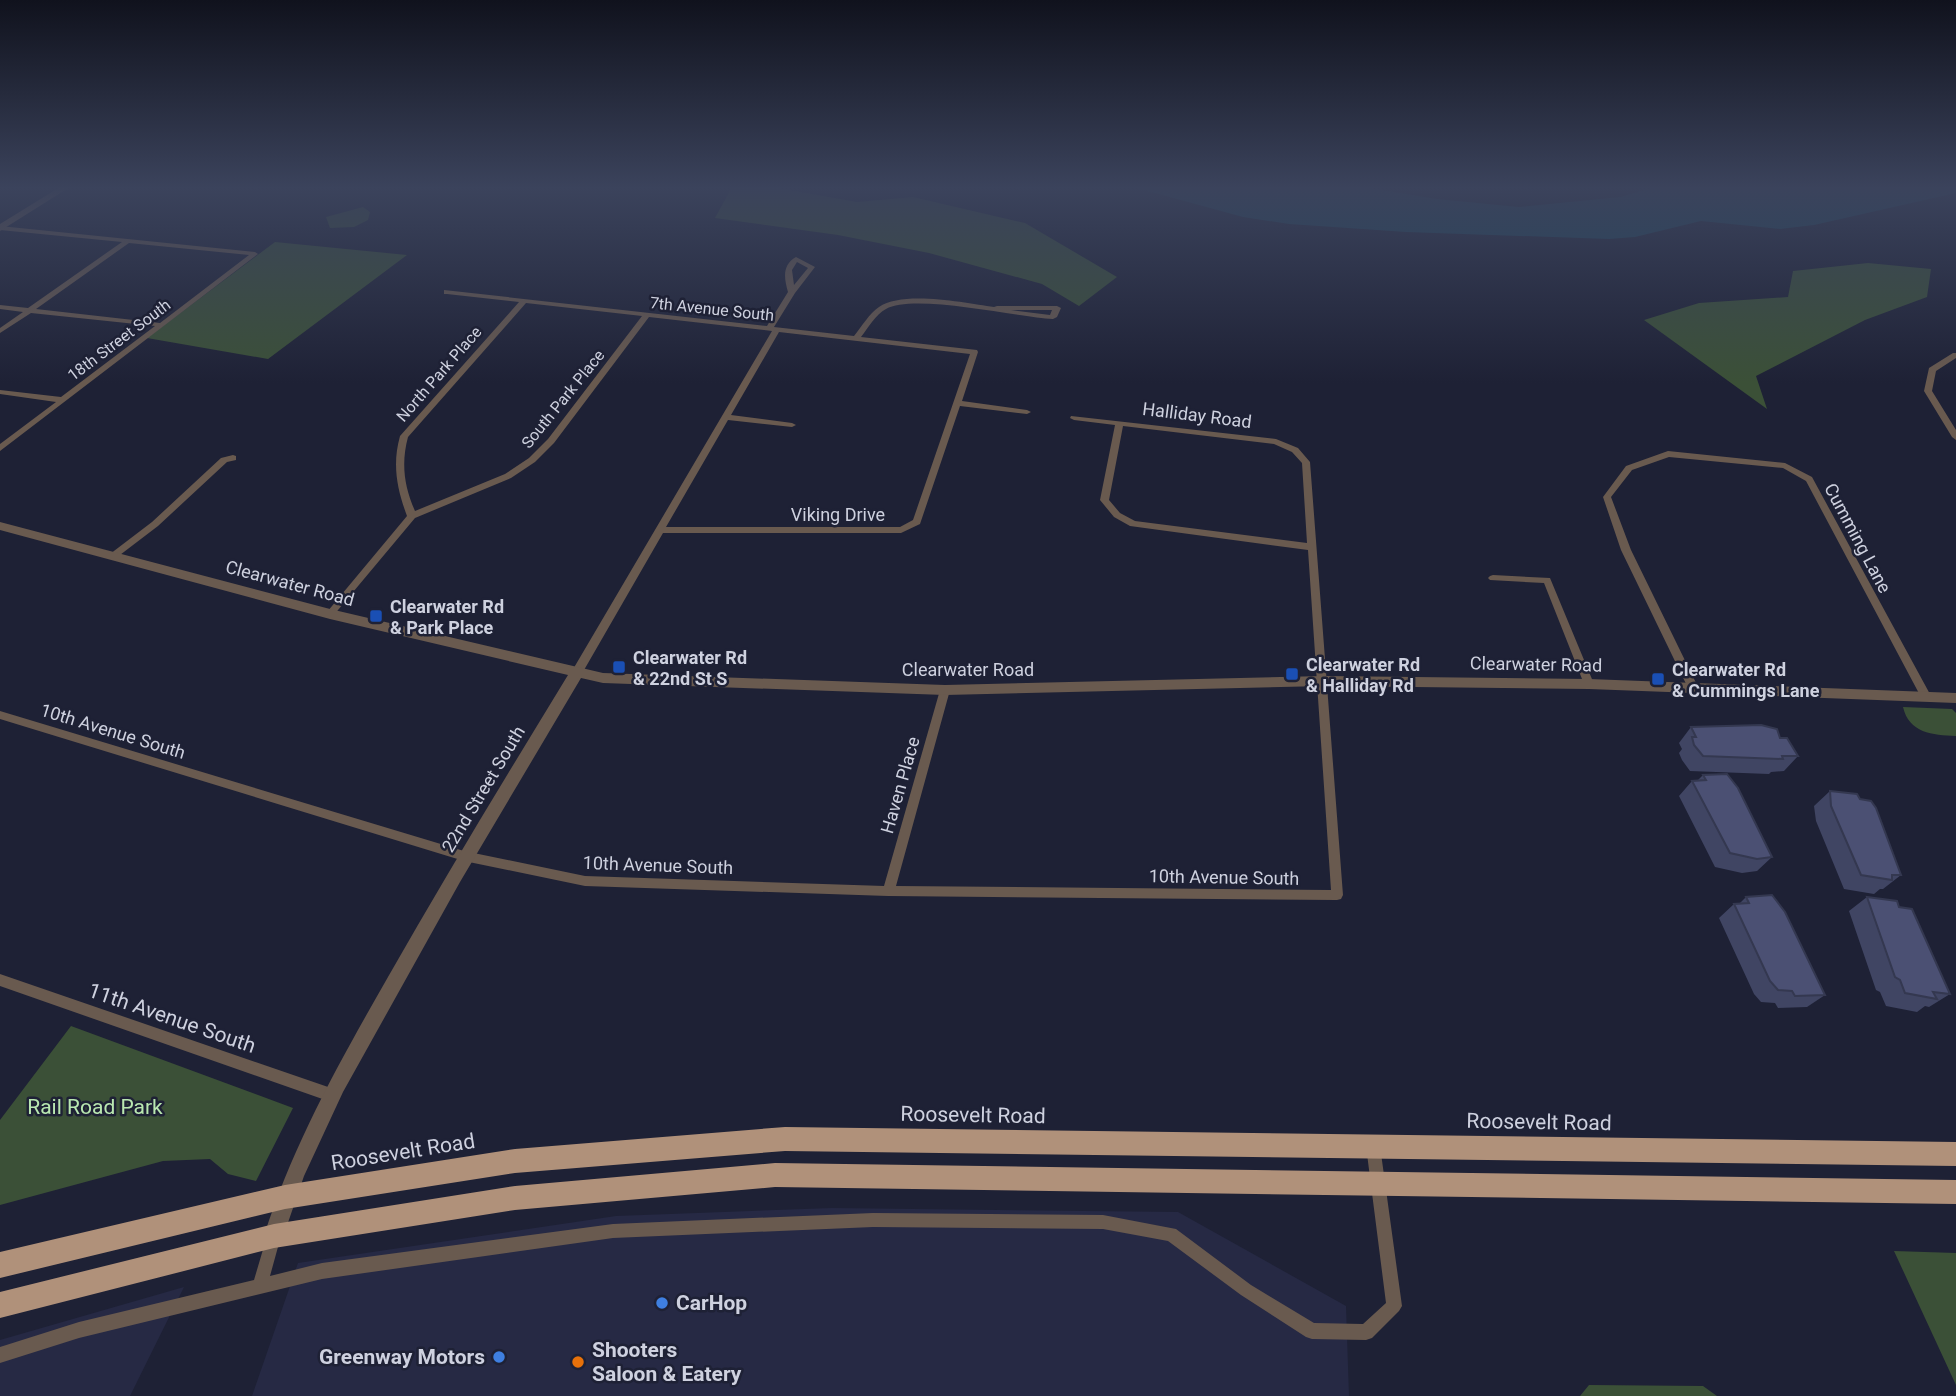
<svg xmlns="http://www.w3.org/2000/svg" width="1956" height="1396" viewBox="0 0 1956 1396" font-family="Roboto,sans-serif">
<rect width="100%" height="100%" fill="#1e2135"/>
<!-- built -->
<path fill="#262944" d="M832 1208 1178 1212 1346 1306 1349 1396H252L298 1263 616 1216Z
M184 1287 130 1396H0V1340Z"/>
<!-- green -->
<path fill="#3b5037" d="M732 187H773L857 202 913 197 1025 223 1117 277 1079 306 1042 284 929 253 838 235 715 218Z
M363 207 370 212 368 220 354 227 330 228 326 217Z
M275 242 407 255 268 359 147 338Z
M1868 263 1931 269 1927 297 1865 320 1756 376 1767 409 1644 320 1699 303 1788 297 1793 271Z
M1903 707 1952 709 1956 713V736C1932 735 1909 733 1903 707Z
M71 1026 293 1108 256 1181 228 1174 210 1159 163 1161 0 1205V1120Z
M1894 1251 1956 1253V1385Z
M1589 1385 1703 1386 1717 1396H1580Z"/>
<!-- water -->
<path fill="#1b475b" d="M1133 187H1364L1437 199 1519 207 1620 197 1654 187H1956V193L1814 225 1780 229 1701 221 1635 237 1609 239 1406 232 1289 224 1243 217Z"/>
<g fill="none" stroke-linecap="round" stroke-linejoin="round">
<!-- minor -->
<path fill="#695a4f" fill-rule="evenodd" d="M0 226 255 252 258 254 0 451V444L56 402 0 394V390L61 397 155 326 31 313 0 333V328L23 312 0 309V305L28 308 122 242 0 230ZM129 243 249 255 160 323 36 309Z
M796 257 815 267 795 293 774 327 854 336C862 326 869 314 879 307 903 290 966 303 994 307L997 306H1057L1061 308 1057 317 1053 319C1016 317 914 293 886 309 876 314 868 328 861 337L977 350 978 352 962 401 1027 410 1031 412 1027 414 960 406 920 524 901 533H663L580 677H572L571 674 572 671 772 331 649 317 554 443 535 462 511 478 415 518 333 616H327L325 614 327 612 407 516C397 489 392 465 400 436L519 302 447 294H444V290L767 326 788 292C784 278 782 265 796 257ZM797 262 808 268 794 285 792 270ZM526 303 642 316 548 439 529 458 505 474 415 511C404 486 401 463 408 437ZM1011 310H1052L1050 315ZM779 332 970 354 913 520 900 527H666L728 420 792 427 796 425 792 423 731 415Z
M1953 353H1956V358L1936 371 1932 391 1956 430V440L1952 437 1924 391 1929 368Z
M1071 416 1276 439 1298 448 1310 462 1343 895 1341 899 1337 900 888 896 585 886 464 861 0 719V711L464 851 585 876 884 886 940 690 945 686 950 690 896 886 1331 890 1308 550 1130 526 1114 517 1100 500 1115 425 1074 420 1070 418ZM1123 426 1274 444 1292 452 1302 463 1307 543 1135 521 1120 513 1109 500Z
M1668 451 1785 463 1812 477 1931 696 1930 699H1922L1806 481 1783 468 1669 457 1632 470 1611 497 1631 550 1698 687 1697 690H1689L1621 550 1603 497 1626 466Z
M233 455 236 456V460L227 462 158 526 116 558H110L108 556 110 554 152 522 221 458Z
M1493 575 1550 578 1594 684 1593 687 1589 688 1584 684 1544 583 1490 580 1488 578 1490 576Z
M0 974 331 1088 336 1090 338 1095 336 1100 331 1102 0 986Z
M1373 1139 1378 1141 1380 1146 1402 1306 1399 1311 1372 1338 1366 1340 1312 1339 1306 1337 1241 1295 1168 1241 1103 1229 873 1227 613 1238 322 1279 79 1338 0 1363V1347L79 1322 254 1280 267 1236 269 1231 274 1229 279 1231 281 1236 270 1276 322 1263 613 1224 873 1213 1103 1215 1176 1229 1251 1285 1314 1323 1363 1324 1386 1303 1366 1146 1368 1141Z"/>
<!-- tertiary -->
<path fill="#695a4f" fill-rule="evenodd" d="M60 187H70L0 231V224Z
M0 522 330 609 603 673 945 685 1324 676 1589 679 1956 693V703L1589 689 1324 686 945 695 603 683 581 678 460 882 343 1092 304 1176 281 1243 274 1246 267 1243 264 1236C293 1144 340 1061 388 977 446 875 507 775 568 675L330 619 0 530Z"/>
<!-- primary -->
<path fill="#b0917a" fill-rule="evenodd" d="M785 1127 1956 1142V1166L785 1151 515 1173 285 1209 0 1278V1252L285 1185 515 1149Z
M775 1163 1956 1180V1204L775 1187 515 1210 274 1248 0 1318V1292L274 1224 515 1186Z"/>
</g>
<!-- wall -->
<path fill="#404563" d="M1691 727 1780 738 1798 756 1784 771 1771 772 1769 774 1690 771 1682 760 1679 753 1682 749 1679 743Z
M1703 775 1772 857 1757 871 1742 873 1715 867 1679 796 1692 781 1698 780Z
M1830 791 1901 875 1883 889H1880L1874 894 1844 889 1816 821 1814 806Z
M1746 897 1825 995 1807 1007 1778 1008 1775 1003 1761 1002 1754 994 1719 918 1734 904H1739Z
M1867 897 1899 907 1950 994 1929 1007 1925 1006 1917 1012 1886 1006 1880 992 1876 990 1849 911Z"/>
<!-- building -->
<path fill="#4b5073" stroke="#343850" stroke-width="2" d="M1761 725 1777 729 1780 738H1787L1798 756H1782L1783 759 1703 756 1694 745 1692 737H1696L1691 727Z
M1727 774 1738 788 1772 857 1757 859 1730 853 1692 781 1706 780 1703 775Z
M1830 791 1857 794 1860 799 1871 801 1876 808 1901 875H1892V880L1861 875 1831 806Z
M1772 895 1785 912 1825 995 1795 996 1792 991 1778 990 1770 981 1734 904 1749 903 1746 897Z
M1867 897 1897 901 1899 907 1912 909 1950 994 1933 992 1937 999 1905 993 1900 980 1895 977Z"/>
<!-- sky -->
<linearGradient id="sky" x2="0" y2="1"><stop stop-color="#10121d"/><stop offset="0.49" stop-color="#3b435c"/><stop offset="1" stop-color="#3b435c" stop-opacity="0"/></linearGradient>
<rect width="1956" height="383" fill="url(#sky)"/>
<!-- markers -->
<g fill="#1a4fb4" stroke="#1e2135" stroke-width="2.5">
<rect x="369" y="609" width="14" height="14" rx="3.5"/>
<rect x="612" y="660" width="14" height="14" rx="3.5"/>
<rect x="1285" y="667" width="14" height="14" rx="3.5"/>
<rect x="1651" y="672" width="14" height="14" rx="3.5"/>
</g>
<g fill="#3f7fe0" stroke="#1e2135" stroke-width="2.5">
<circle cx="662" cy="1303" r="7"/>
<circle cx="499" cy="1357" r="7"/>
</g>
<circle fill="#e8710a" stroke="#1e2135" stroke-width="2.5" cx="578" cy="1362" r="7"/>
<g text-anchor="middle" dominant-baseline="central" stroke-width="5" stroke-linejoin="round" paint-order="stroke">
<!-- far-street labels -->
<g font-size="16" fill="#ced1df" stroke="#1e2135">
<text transform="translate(712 309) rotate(6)">7th Avenue South</text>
<text transform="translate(119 340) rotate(-37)">18th Street South</text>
<text transform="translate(439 374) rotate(-49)">North Park Place</text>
<text transform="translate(563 399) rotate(-51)">South Park Place</text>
</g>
<!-- street labels -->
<g font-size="18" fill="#ced1df" stroke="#1e2135">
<text transform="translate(1197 415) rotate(7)">Halliday Road</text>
<text x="838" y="514">Viking Drive</text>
<text transform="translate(1858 538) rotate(62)">Cumming Lane</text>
<text transform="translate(290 583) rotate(15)">Clearwater Road</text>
<text transform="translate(1536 664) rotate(1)">Clearwater Road</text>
<text x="968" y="669">Clearwater Road</text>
<text transform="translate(113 731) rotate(17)">10th Avenue South</text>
<text transform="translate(900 785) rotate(-74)">Haven Place</text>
<text transform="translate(483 789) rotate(-59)">22nd Street South</text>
<text transform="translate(658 865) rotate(2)">10th Avenue South</text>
<text transform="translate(1224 877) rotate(1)">10th Avenue South</text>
</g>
<!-- poi labels -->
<g font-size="18" font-weight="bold" fill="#ced1df" stroke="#1e2135" text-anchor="start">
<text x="390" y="606">Clearwater Rd<tspan x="390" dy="21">&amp; Park Place</tspan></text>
<text x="633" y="657">Clearwater Rd<tspan x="633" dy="21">&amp; 22nd St S</tspan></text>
<text x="1306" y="664">Clearwater Rd<tspan x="1306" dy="21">&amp; Halliday Rd</tspan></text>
<text x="1672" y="669">Clearwater Rd<tspan x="1672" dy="21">&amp; Cummings Lane</tspan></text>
</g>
<!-- near-street labels -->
<g font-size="21" fill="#ced1df" stroke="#1e2135">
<text transform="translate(172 1018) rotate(19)">11th Avenue South</text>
<text transform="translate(973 1115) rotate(1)">Roosevelt Road</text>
<text transform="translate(1539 1122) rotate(1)">Roosevelt Road</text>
<text transform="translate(403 1152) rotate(-9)">Roosevelt Road</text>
</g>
<!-- near-park labels -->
<g font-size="21" fill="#b9e7b0" stroke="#1e2135">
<text x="95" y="1107">Rail Road Park</text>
</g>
<!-- near-poi labels -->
<g font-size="21" font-weight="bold" fill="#ced1df" stroke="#1e2135" text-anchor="start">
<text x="676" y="1303">CarHop</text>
<text x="592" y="1350">Shooters<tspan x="592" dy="24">Saloon &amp; Eatery</tspan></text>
<text x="485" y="1357" text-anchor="end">Greenway Motors</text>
</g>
</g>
</svg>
